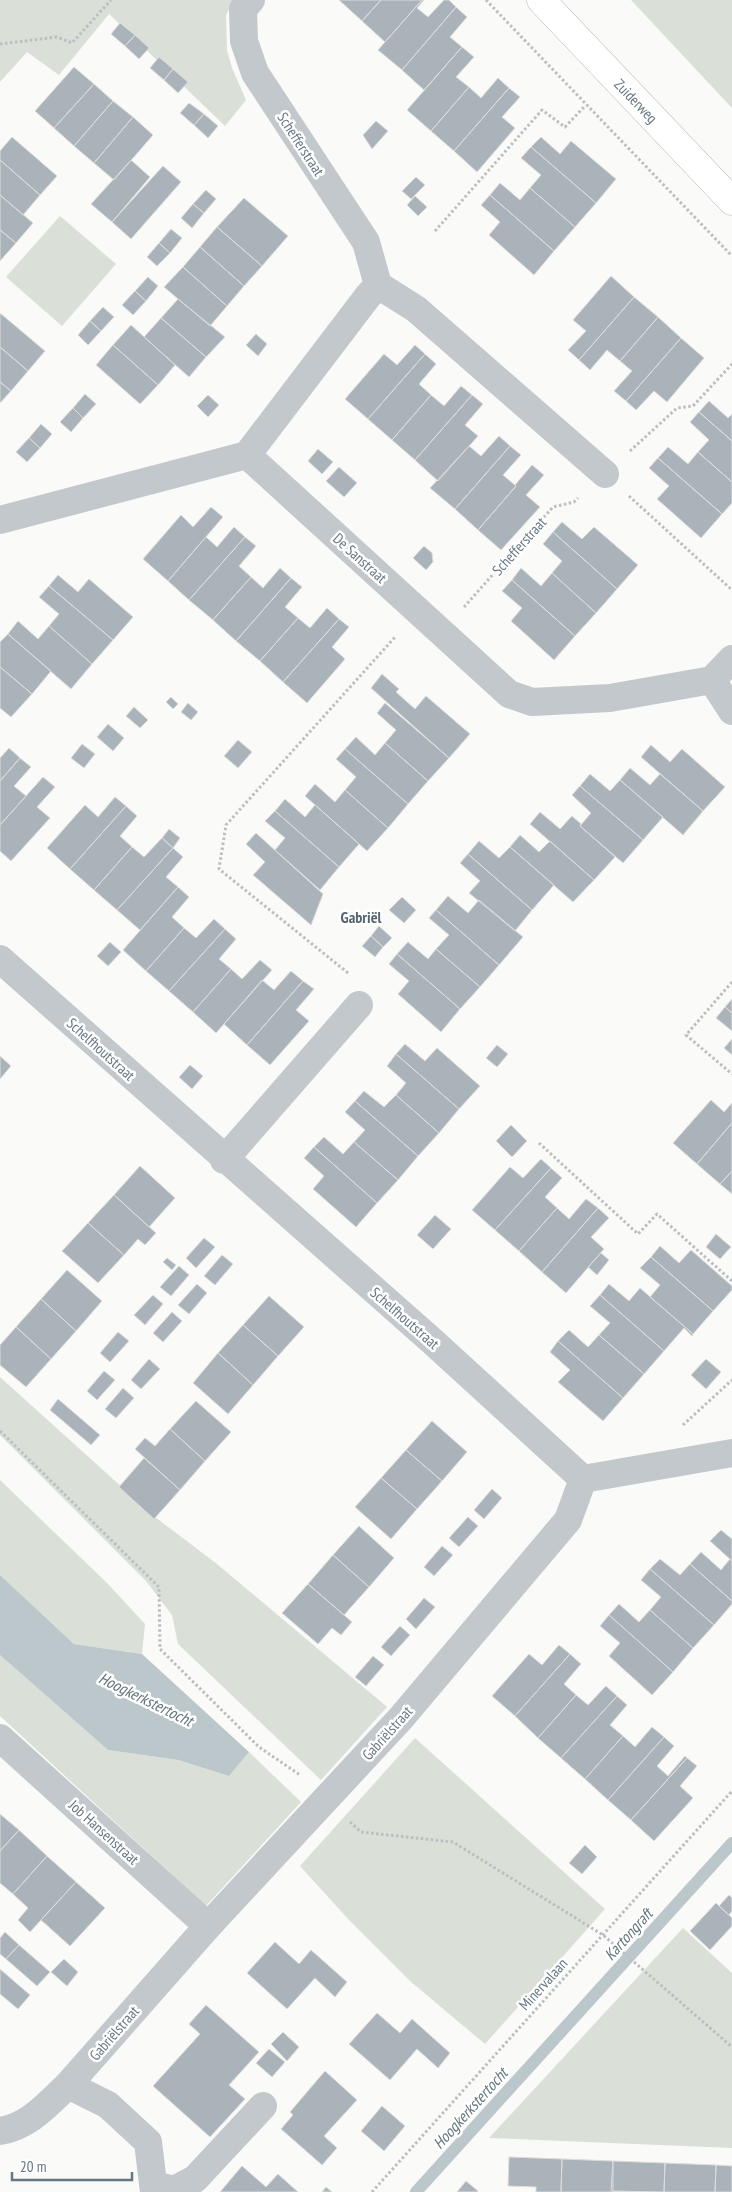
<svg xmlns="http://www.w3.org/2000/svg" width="732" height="2192" viewBox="0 0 732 2192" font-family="'PT Sans Narrow',sans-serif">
<rect width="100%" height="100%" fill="#fafaf8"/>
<!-- green -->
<path fill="#dadfd7" d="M0 0H234L226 15 227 50 232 68 246 100 225 126 109 14 59 75 27 52 0 82Z
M631 0H732V108Z
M60 216 116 264 62 326 6 277Z
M0 1377 155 1517 217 1564 387 1707 321 1780 178 1644 172 1615 146 1581 0 1435Z
M0 1480 107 1583 145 1624 142 1654 74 1644 0 1575Z
M0 1655 108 1750 178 1760 229 1776 249 1752 301 1802 206 1906 0 1716Z
M415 1738 605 1909 485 2044 410 1981 349 1920 300 1866Z
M683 1928 732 1973V2148L489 2138Z"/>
<!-- water -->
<path fill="#bbc7cb" d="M0 1575 74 1644 142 1654 249 1752 229 1776 178 1760 108 1750 0 1655Z"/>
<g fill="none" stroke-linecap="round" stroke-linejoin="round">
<!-- stream -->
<path stroke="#bbc7cb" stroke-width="12" d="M416 2192 732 1843"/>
</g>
<!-- building -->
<path fill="#aab3b9" stroke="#dcdcda" d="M339 0H381L362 21Z
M381 0H422L385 42 362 21Z
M422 0H424L417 8 428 17 444 0H449L456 7 402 70 378 50Z
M456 7 467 17 450 37 462 47 424 90 402 70Z
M120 23 135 35 125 46 111 34Z
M135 35 149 48 139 59 125 46Z
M462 47 474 57 456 77 469 87 431 131 407 110Z
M159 57 173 69 164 80 150 68Z
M74 67 94 84 54 128 35 111Z
M173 69 188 82 178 93 164 80Z
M498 78 509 88 454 151 431 131 469 87 481 98Z
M94 84 113 101 74 146 54 128Z
M509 88 520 97 502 117 515 128 477 172 454 151Z
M113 101 133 117 94 163 74 146Z
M189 103 204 114 194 125 180 113Z
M204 114 218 126 208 138 194 125Z
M133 117 153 135 114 180 94 163Z
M376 121 388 131 372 149 363 135Z
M12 137 57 176 40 195 0 160V151Z
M541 137 560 154 571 141 616 179 596 203 531 147Z
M531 147 596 203 575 227 530 188 541 175 521 158Z
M0 160 40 195 23 215 0 195Z
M131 160 150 177 112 222 91 204Z
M163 166 181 182 131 239 112 222Z
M416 177 425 185 411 199 402 191Z
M500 183 520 200 530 188 575 227 554 251 490 195Z
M206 190 216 199 204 213 193 204Z
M0 195 33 223 16 243 0 230Z
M490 195 554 251 534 275 489 235 500 222 481 205Z
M415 196 427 207 418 216 407 205Z
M244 198 288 236 262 266 217 227Z
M193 204 204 213 192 228 181 218Z
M217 227 262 266 244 286 200 247Z
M171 229 182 238 170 253 159 243Z
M0 230 16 243 0 261Z
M159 243 170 253 157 266 147 257Z
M200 247 244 286 227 306 183 267Z
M183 267 227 306 210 326 164 287Z
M611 276 634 297 579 360 568 350 586 331 573 320Z
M148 277 158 286 146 301 135 291Z
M135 291 146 301 133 315 122 305Z
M634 297 658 317 620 361 607 350 590 370 579 360Z
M178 299 225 337 206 357 161 318Z
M103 307 114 317 101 331 90 321Z
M0 313 45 351 28 371 0 347Z
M658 317 681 338 626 401 614 391 632 371 620 361Z
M161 318 206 357 189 377 144 337Z
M90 321 101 331 88 345 78 335Z
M131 325 175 365 158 385 113 345Z
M256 334 267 344 258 356 246 345Z
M681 338 704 358 667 402 654 391 636 410 626 401Z
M113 345 158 385 140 404 96 365Z
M415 345 425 354 368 419 345 399 384 354 397 365Z
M0 347 28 371 11 391 0 382Z
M425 354 436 364 419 384 431 395 392 440 368 419Z
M0 382 11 391 0 403Z
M461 386 472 395 415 460 392 440 431 395 444 406Z
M85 394 96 404 83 418 73 408Z
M208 395 219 405 208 417 197 406Z
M472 395 483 404 465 425 478 436 438 481 415 460Z
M709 401 728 418 732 414V441L699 412Z
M73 408 83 418 71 432 60 422Z
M699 412 732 441V482L698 452 709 440 690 422Z
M41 424 52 434 40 448 29 438Z
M499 436 510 446 455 509 430 488 469 446 481 456Z
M29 438 40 448 27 462 16 452Z
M510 446 521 455 503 475 516 486 478 530 455 509Z
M668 447 688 464 698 452 732 482V503L722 514 658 458Z
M318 449 333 462 322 474 308 461Z
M658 458 722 514 701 538 657 499 669 486 649 468Z
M532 465 544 475 526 495 540 507 501 550 478 530 516 486 515 485Z
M339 467 357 483 344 497 326 481Z
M211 507 223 517 168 581 143 559 181 515 193 527Z
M562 522 582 539 594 527 638 565 617 589 553 532Z
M234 527 245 537 189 600 168 581 206 537 217 547Z
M553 532 617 589 596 613 552 573 562 561 543 544Z
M245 537 256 546 239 566 251 577 213 620 189 600Z
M424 546 432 553 433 562 426 570 413 558Z
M280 568 291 578 236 641 213 620 251 577 263 588Z
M521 568 541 586 552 573 596 613 575 636 512 580Z
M58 575 78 592 89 579 133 617 113 640 49 586Z
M291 578 302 587 285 607 298 618 260 661 236 641Z
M512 580 575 636 554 660 511 621 522 608 502 591Z
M49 586 113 640 92 664 49 626 59 614 39 597Z
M327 608 339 619 283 682 260 661 298 618 310 628Z
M339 619 349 627 332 647 345 659 307 703 283 682Z
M18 621 38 639 49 626 92 664 71 689 8 634Z
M8 634 51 671 32 694 0 667V642Z
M0 667 32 694 11 717 0 708Z
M382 674 399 689 396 692 415 709 426 696 470 734 449 758 371 688Z
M171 697 178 704 173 709 166 702Z
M188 703 198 712 191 720 181 712Z
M385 703 449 758 428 781 385 743 396 730 377 713Z
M134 707 148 720 140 728 126 716Z
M108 724 124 738 113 751 97 737Z
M356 737 375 755 385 743 428 781 408 804 345 749Z
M238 740 252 752 238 768 224 756Z
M82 744 95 754 84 768 71 758Z
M651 745 670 762 682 749 725 787 703 811 641 757Z
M9 748 20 758 0 781V758Z
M345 749 408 804 388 828 345 790 356 777 336 759Z
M20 758 31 767 14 786 26 796 0 825V781Z
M630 768 650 785 660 774 703 811 683 835 620 780Z
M590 774 610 791 620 780 663 817 643 840 580 786Z
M43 777 55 787 37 807 50 818 11 861 0 851V825Z
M315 784 335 802 345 790 388 828 367 851 305 796Z
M580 786 643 840 623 863 580 826 591 813 572 795Z
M115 797 126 806 70 869 47 848 85 805 98 817Z
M285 799 305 817 315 805 359 844 339 867 275 811Z
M126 806 137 816 120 836 132 847 94 890 70 869Z
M275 811 339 867 320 890 275 850 285 838 265 821Z
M540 812 560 829 572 816 581 824 580 826 615 857 594 880 530 824Z
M169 829 180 838 173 848 162 838Z
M256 833 323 894 311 925 253 875 265 862 246 844Z
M520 835 539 852 550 841 594 880 573 902 510 847Z
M162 838 173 848 117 910 94 890 132 847 144 857Z
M479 841 499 858 510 847 554 885 532 910 468 854Z
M173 848 183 857 166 877 178 887 140 930 117 910Z
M468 854 532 910 515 931 469 893 480 881 460 863Z
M178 887 189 897 172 917 184 928 146 971 123 950Z
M448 896 468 913 479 900 523 937 499 965 436 910Z
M402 897 416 910 404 923 389 910Z
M436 910 499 965 480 987 436 949 449 935 429 918Z
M214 919 225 929 169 991 146 971 184 928 196 938Z
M379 926 392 938 383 947 371 936Z
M225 929 236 939 219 959 231 969 193 1012 169 991Z
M371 936 383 947 375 957 362 946Z
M110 942 121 952 108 966 97 956Z
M408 942 428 959 436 949 480 987 460 1009 397 954Z
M397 954 460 1009 441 1032 398 994 409 981 389 964Z
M260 960 272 970 216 1033 193 1012 231 969 242 979Z
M291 971 303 981 247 1045 224 1024 262 980 274 990Z
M303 981 314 989 296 1010 309 1021 270 1065 247 1045Z
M732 999V1013L725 1007Z
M725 1007 732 1013V1031L716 1018Z
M732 1039V1055L724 1048Z
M405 1044 425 1061 437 1048 480 1086 459 1109 396 1054Z
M497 1045 508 1054 497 1067 486 1058Z
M396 1054 459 1109 439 1133 396 1095 406 1083 387 1066Z
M0 1056 11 1066 0 1079Z
M190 1065 203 1076 192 1089 179 1077Z
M364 1091 384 1107 396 1095 439 1133 418 1156 355 1101Z
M711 1100 724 1112 732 1103V1123L697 1164 673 1143Z
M355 1101 418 1156 398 1180 354 1142 365 1130 345 1112Z
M732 1123V1171L720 1184 697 1164Z
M511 1125 527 1141 512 1157 496 1141Z
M324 1137 343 1154 354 1142 398 1180 377 1203 314 1147Z
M314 1147 377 1203 356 1227 313 1189 324 1176 304 1158Z
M541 1159 551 1168 495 1230 472 1210 510 1167 523 1178Z
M140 1166 175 1198 149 1227 114 1195Z
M551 1168 562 1178 545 1197 557 1208 519 1251 495 1230Z
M732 1171V1194L720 1184Z
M114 1195 156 1233 145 1245 138 1239 124 1255 88 1223Z
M586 1199 598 1208 542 1272 519 1251 557 1208 569 1219Z
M598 1208 609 1218 591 1237 604 1249 566 1293 542 1272Z
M435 1215 451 1229 433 1249 417 1235Z
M88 1223 124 1255 98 1283 62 1251Z
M716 1234 731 1247 720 1259 706 1247Z
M204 1238 215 1247 196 1268 186 1258Z
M660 1246 679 1263 691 1250 732 1286V1290L713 1311 651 1257Z
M601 1253 609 1260 597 1275 588 1267Z
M222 1255 233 1264 215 1285 204 1276Z
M651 1257 713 1311 693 1334 650 1297 660 1285 640 1268Z
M167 1258 176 1265 172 1270 163 1262Z
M179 1266 189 1275 171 1296 160 1287Z
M67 1270 102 1301 76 1331 41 1299Z
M197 1284 207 1293 189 1314 178 1305Z
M609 1284 629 1301 640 1288 693 1334 692 1336 684 1328 664 1351 600 1295Z
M153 1295 163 1304 145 1325 134 1315Z
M600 1295 664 1351 644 1374 599 1335 610 1323 590 1306Z
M269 1296 304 1327 278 1356 243 1325Z
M41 1299 76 1331 51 1359 16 1327Z
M172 1312 182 1321 163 1342 153 1333Z
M243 1325 278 1356 253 1385 218 1353Z
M16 1327 51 1359 26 1387 0 1365V1345Z
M569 1330 588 1347 599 1335 644 1374 623 1398 558 1341Z
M118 1332 129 1341 110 1362 100 1353Z
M558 1341 623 1398 603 1421 558 1382 570 1370 550 1352Z
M218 1353 253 1385 228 1414 193 1383Z
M149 1359 160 1369 141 1389 131 1380Z
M706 1359 721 1372 706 1389 691 1375Z
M104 1371 115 1380 97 1400 87 1391Z
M123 1388 134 1398 116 1418 105 1409Z
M58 1399 100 1435 91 1445 50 1410Z
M196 1401 231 1432 205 1461 170 1429Z
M432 1421 467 1452 442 1481 406 1450Z
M170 1429 205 1461 180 1490 135 1449 145 1438 155 1446Z
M406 1450 442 1481 417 1509 381 1478Z
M144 1458 180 1490 154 1519 119 1487Z
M381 1478 417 1509 391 1539 355 1507Z
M492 1489 502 1498 484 1519 474 1510Z
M468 1517 478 1526 459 1547 449 1538Z
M359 1526 394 1558 369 1587 333 1555Z
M721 1530 732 1539V1561L710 1541Z
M442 1546 453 1555 434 1576 424 1567Z
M701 1552 721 1570 730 1559 732 1561V1601L690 1564Z
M333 1555 369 1587 344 1615 308 1584Z
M660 1559 680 1575 690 1564 732 1601V1604L714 1625 650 1569Z
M650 1569 714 1625 693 1648 650 1610 661 1597 641 1580Z
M308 1584 352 1622 341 1635 332 1628 318 1644 282 1613Z
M424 1598 435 1607 416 1629 406 1619Z
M619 1604 639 1622 650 1610 693 1648 673 1672 609 1615Z
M609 1615 673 1672 652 1695 609 1656 620 1643 600 1626Z
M400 1626 410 1635 391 1656 381 1647Z
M559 1645 570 1654 515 1716 492 1696 529 1654 542 1665Z
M570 1654 581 1664 564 1684 576 1695 538 1738 515 1716Z
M373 1656 384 1665 366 1686 355 1677Z
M606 1686 617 1696 561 1758 538 1738 576 1695 588 1705Z
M617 1696 627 1705 610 1725 623 1736 585 1779 561 1758Z
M652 1727 664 1737 608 1800 585 1779 623 1736 635 1747Z
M664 1737 674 1746 657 1766 668 1776 685 1756 687 1758 631 1820 608 1800Z
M687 1758 697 1766 680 1786 693 1798 654 1841 631 1820Z
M0 1814 19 1830 0 1851Z
M19 1830 47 1856 13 1894 0 1883V1851Z
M585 1845 597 1857 582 1874 569 1863Z
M47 1856 76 1882 30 1932 18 1920 28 1908 13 1894Z
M76 1882 105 1908 70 1946 41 1920Z
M729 1895 732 1898V1911L729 1915 719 1906Z
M716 1903 732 1918V1926L710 1950 690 1931Z
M5 1932 19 1945 6 1959 0 1954V1938Z
M275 1942 299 1964 311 1950 347 1982 335 1997 315 1978 287 2009 247 1973Z
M19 1945 50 1972 37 1986 6 1959Z
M64 1959 78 1972 67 1986 51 1972Z
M0 1969 30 1995 18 2009 0 1994Z
M206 2005 259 2052 229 2085 245 2099 210 2137 153 2086 200 2034 189 2024Z
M377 2013 400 2033 412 2019 450 2053 438 2068 417 2049 390 2080 349 2044Z
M283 2032 299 2047 287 2061 271 2044Z
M269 2049 285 2062 272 2077 256 2063Z
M325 2071 357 2100 324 2136 337 2148 322 2165 281 2129 293 2115 290 2112Z
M382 2106 405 2126 384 2151 361 2131Z
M509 2157 562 2159 561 2192H536V2187L508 2186Z
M562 2159 613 2161V2192H561Z
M613 2161 665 2163 664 2192 611 2191Z
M665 2163 716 2165 715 2192H664Z
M716 2165 732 2166V2192H715Z
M242 2166 266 2187 278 2174 298 2192H220Z
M466 2181 478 2191 477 2192H457Z
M326 2187 332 2192H322Z"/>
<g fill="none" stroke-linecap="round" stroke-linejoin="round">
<defs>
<path id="secondary" d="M541 0 732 201"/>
</defs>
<!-- secondary casing -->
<use href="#secondary" stroke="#b3babf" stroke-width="29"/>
<!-- path -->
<path stroke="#bbbfc2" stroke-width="3" stroke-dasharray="2.5 2.5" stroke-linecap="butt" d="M486 0 732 256
M0 44 57 37 72 43 111 0
M435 231 542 110 565 127 585 106
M630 451 677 408 693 406 732 364
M629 496 732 590
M464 607 553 507 574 502 578 498
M348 973 219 869 226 825 396 636
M732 982 686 1035 732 1074
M539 1143 638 1234 657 1214 732 1281
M683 1425 732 1380
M0 1431 159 1587 160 1649 259 1747 300 1775
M350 1822 361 1832 453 1842 603 1935 732 2047
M372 2192 732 1791"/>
<!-- street -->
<path stroke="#c3c8cc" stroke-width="28" d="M251 0 243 9 244 41 255 73 366 242 378 285 416 309 605 474
M247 455 368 296 378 285
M0 520 247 455 509 694 532 702 610 698 712 680
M732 659 712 680 732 711
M0 959 432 1341 583 1479
M224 1160 359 1005
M0 1738 208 1926
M68 2085 208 1926 401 1718 568 1520 583 1479 732 1453
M0 2131C28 2127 48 2104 68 2085L108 2105 148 2142 154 2192
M155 2185 174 2190 195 2179 263 2106"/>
<!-- secondary -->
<use href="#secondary" stroke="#fff" stroke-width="28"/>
</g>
<g text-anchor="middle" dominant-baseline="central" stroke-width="5" stroke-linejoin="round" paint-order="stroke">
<!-- street labels -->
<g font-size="15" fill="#657683" stroke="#fff">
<text transform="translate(636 101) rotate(46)">Zuiderweg</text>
<text transform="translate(301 144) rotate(57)">Schefferstraat</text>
<text transform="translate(519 546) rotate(-48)">Schefferstraat</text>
<text transform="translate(360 558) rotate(42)">De Sanstraat</text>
<text transform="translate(101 1049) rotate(42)">Schelfhoutstraat</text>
<text transform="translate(405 1318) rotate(41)">Schelfhoutstraat</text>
<text transform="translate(387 1733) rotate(-48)">Gabriëlstraat</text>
<text transform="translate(104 1832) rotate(42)">Job Hansenstraat</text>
<text transform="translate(543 1984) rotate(-48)">Minervalaan</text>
<text transform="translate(114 2033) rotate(-49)">Gabriëlstraat</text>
</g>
<!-- neighbourhood labels -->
<g font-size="16" font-weight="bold" fill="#57646e" stroke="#fff">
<text x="361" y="917">Gabriël</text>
</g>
<!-- water labels -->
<g font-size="16" font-style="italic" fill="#60757c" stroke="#fff">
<text transform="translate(146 1699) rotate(26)">Hoogkerkstertocht</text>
<text transform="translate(628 1934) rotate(-48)">Kartongraft</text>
<text transform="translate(470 2108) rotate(-48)">Hoogkerkstertocht</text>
</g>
</g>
<!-- scale -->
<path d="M12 2172v8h120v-8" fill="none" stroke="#657683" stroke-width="2.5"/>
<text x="20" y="2172" font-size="15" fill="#657683" stroke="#ffffff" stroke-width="4" paint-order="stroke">20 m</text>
</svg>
